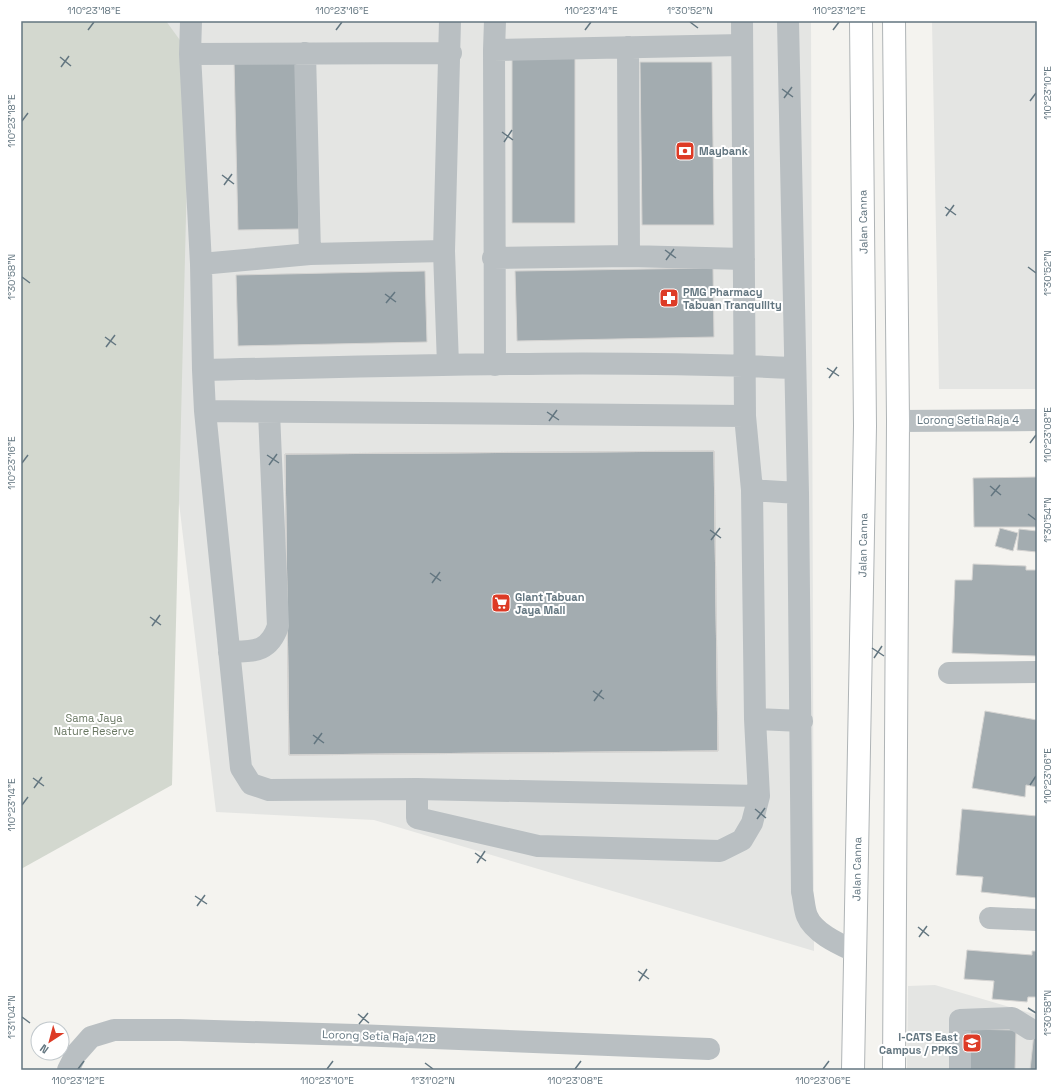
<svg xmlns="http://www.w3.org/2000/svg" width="1058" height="1091" viewBox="0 0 1058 1091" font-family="'Space Grotesk',sans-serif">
<rect width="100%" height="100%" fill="#f4f3ef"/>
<!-- built -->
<path fill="#e4e5e3" d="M131 21H811L814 951 374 820 216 812 165 386Z
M932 21H1037V389H939Z
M935 985 1037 1015V1070H907L908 986Z"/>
<!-- green -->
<path fill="#d3d8cf" d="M21 21H166L190 54 172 785 21 869Z"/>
<!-- building -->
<path fill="#a3acb0" stroke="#d5d4d2" d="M512 57H575V223H512Z
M296 60 299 229 238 230 234 61Z
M640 62H712L714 225H642Z
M713 268 714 337 517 341 515 271Z
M425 271 427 342 238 346 236 275Z
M714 451 718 751 289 755 285 454Z
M714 451 718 751 289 755 285 454Z
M714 451 718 751 289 755 285 454Z
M1037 477V527H974L973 478Z
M1000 528 1018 533 1013 551 995 546Z
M1019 529 1037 531V552L1017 550Z
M973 564 1026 566V570H1037V656L952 653 955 580H972Z
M985 711 1037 720V787L1026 785 1025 797 972 788Z
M962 809 1037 816V898L981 892 983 877 956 875Z
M967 950 1032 955V951H1037V997H1028L1027 1002 992 999 994 981 964 979Z
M962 1029 1016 1030 1015 1070H962Z
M1034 1033H1037V1070H1030Z"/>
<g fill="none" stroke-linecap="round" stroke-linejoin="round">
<defs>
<g id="highway">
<path d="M894 21 898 421 894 1070"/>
<path id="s1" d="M853 1070 865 426 861 21"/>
</g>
</defs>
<!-- highway casing -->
<use href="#highway" stroke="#afb4b6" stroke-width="24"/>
<!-- minor -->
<path stroke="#b9bfc2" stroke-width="22" d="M191 21 190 54 201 264 203 370C400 366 599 359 795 368
M788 21 798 493 802 892C804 899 804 909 807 916 814 933 839 944 854 951
M628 47 629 256
M494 50 742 45
M305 53 310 254
M190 54 451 53
M493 258 629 256 744 259
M201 264 310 254 444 251
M448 365 444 251 450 21
M495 365 494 50 495 21
M203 370 205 411 241 768 251 784 269 790 417 789 759 796
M205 411 745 416
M898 421 1037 420
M752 490 798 493
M229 652C253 651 269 653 278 626L269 412
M949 673 1037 672
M755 719 802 721
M417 789V818L538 846 720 851 742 840 752 823 759 796 755 719 752 490 745 416 742 21
M990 918 1037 920
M68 1070 76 1054 91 1037 114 1030H180L356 1035 709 1049
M960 1070V1020L1012 1018 1030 1029"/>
<!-- highway -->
<use href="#highway" stroke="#fff" stroke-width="22"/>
</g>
<!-- ticks -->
<path fill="none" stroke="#637680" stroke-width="1.5" d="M690 22 698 28M88 30 94 22M336 30 342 22M585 30 591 22M833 30 839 22M60 57 71 66M61 67 69 56M782 89 793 97M784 98 792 87M1030 101 1036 93M22 121 28 113M502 132 513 140M504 142 512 130M222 175 234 184M224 185 232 174M945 207 956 215M946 216 954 205M665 250 676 258M666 260 674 249M1028 267 1036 273M22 277 30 283M385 294 396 302M386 303 395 292M105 337 116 345M106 347 115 335M827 368 839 376M829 378 837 367M547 412 559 420M549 421 557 410M1030 443 1036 435M267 455 279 463M22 463 28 455M269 465 277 454M990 486 1001 495M991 496 1000 485M1028 514 1036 520M710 530 721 538M711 540 720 528M430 573 441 581M432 583 440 572M150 617 161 625M152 626 160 615M872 648 884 656M874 658 882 646M593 691 604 699M594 701 602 690M313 735 324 743M314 744 322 733M33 778 44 786M1030 785 1036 776M34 788 42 777M22 805 28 797M755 809 766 818M757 819 765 808M475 853 486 861M477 863 485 851M195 896 207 904M197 906 205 895M918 927 929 936M919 937 927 926M638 971 649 979M639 981 647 969M1028 1008 1036 1013M358 1014 369 1023M22 1017 30 1023M359 1024 368 1013M425 1063 433 1069M78 1069 84 1061M327 1069 333 1061M575 1069 581 1061M823 1069 829 1061"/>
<!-- icons -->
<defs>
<symbol id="bank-square" viewBox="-11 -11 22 22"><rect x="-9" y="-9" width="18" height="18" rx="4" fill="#dd3b26" stroke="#fff"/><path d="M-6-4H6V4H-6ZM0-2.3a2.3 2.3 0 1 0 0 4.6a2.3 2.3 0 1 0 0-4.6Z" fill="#fff"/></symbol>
<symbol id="pharmacy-square" viewBox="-11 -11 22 22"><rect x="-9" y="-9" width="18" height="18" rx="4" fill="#dd3b26" stroke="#fff"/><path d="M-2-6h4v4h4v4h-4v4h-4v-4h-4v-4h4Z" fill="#fff"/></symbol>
<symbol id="supermarket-square" viewBox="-11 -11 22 22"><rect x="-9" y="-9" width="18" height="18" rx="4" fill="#dd3b26" stroke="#fff"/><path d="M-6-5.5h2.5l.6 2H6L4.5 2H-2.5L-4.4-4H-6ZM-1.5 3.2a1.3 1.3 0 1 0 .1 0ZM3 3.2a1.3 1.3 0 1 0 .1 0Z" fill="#fff"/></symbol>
<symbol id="university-square" viewBox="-11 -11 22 22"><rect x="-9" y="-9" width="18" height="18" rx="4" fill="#dd3b26" stroke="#fff"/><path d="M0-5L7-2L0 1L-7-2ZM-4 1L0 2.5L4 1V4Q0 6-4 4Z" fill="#fff"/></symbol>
</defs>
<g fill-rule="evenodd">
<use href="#bank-square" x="674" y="140" width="22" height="22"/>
<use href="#pharmacy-square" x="658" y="287" width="22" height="22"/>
<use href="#supermarket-square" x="490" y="592" width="22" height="22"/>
<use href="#university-square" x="961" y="1032" width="22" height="22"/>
</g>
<g text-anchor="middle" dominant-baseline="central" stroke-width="4" stroke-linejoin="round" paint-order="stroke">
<!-- poi labels -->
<g font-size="11" font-weight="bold" fill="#637680" stroke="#fff" text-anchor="start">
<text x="699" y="151">Maybank</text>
<text x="683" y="292">PMG Pharmacy<tspan x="683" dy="13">Tabuan Tranquility</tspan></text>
<text x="515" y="597">Giant Tabuan<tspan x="515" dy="13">Jaya Mall</tspan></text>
<text x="958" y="1037" text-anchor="end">i-CATS East<tspan x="958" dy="13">Campus / PPKS</tspan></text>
</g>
<!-- street labels -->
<g font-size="11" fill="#637680" stroke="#fff">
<text transform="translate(863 222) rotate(-91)">Jalan Canna</text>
<text x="968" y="420">Lorong Setia Raja 4</text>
<text stroke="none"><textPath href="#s1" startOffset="525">Jalan Canna</textPath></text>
<text stroke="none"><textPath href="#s1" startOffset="201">Jalan Canna</textPath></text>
<text transform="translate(379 1036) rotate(2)">Lorong Setia Raja 12B</text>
</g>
<!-- park labels -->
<g font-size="11" fill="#697762" stroke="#fff">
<text x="94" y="718">Sama Jaya<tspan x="94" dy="13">Nature Reserve</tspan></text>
</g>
</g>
<!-- border -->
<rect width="1058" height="1091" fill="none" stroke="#ffffff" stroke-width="44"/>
<!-- north arrow -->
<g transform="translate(50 1041) rotate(216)"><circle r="19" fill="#ffffff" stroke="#c1c8cc"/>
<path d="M0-3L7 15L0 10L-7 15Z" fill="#dd3b26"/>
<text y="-6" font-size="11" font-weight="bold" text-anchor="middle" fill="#637680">N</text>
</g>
<rect x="22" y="22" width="1014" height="1047" fill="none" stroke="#637680" stroke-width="1.5"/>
<g font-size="10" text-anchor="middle" fill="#637680">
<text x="94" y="14">110°23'18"E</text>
<text x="342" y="14">110°23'16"E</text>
<text x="591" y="14">110°23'14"E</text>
<text x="690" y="14">1°30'52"N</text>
<text x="839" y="14">110°23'12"E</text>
<text transform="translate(1047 93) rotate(-90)" y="4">110°23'10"E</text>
<text transform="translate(11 121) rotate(-90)" y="4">110°23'18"E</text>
<text transform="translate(1047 273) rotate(-90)" y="4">1°30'52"N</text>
<text transform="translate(11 277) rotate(-90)" y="4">1°30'58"N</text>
<text transform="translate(1047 435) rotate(-90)" y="4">110°23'08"E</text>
<text transform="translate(11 463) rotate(-90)" y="4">110°23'16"E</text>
<text transform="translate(1047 520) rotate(-90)" y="4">1°30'54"N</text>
<text transform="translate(1047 776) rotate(-90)" y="4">110°23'06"E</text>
<text transform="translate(11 805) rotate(-90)" y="4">110°23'14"E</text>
<text transform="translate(1047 1013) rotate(-90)" y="4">1°30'58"N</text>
<text transform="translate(11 1017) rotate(-90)" y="4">1°31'04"N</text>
<text x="78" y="1084">110°23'12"E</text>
<text x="327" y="1084">110°23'10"E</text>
<text x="433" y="1084">1°31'02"N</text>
<text x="575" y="1084">110°23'08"E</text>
<text x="823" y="1084">110°23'06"E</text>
</g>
</svg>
